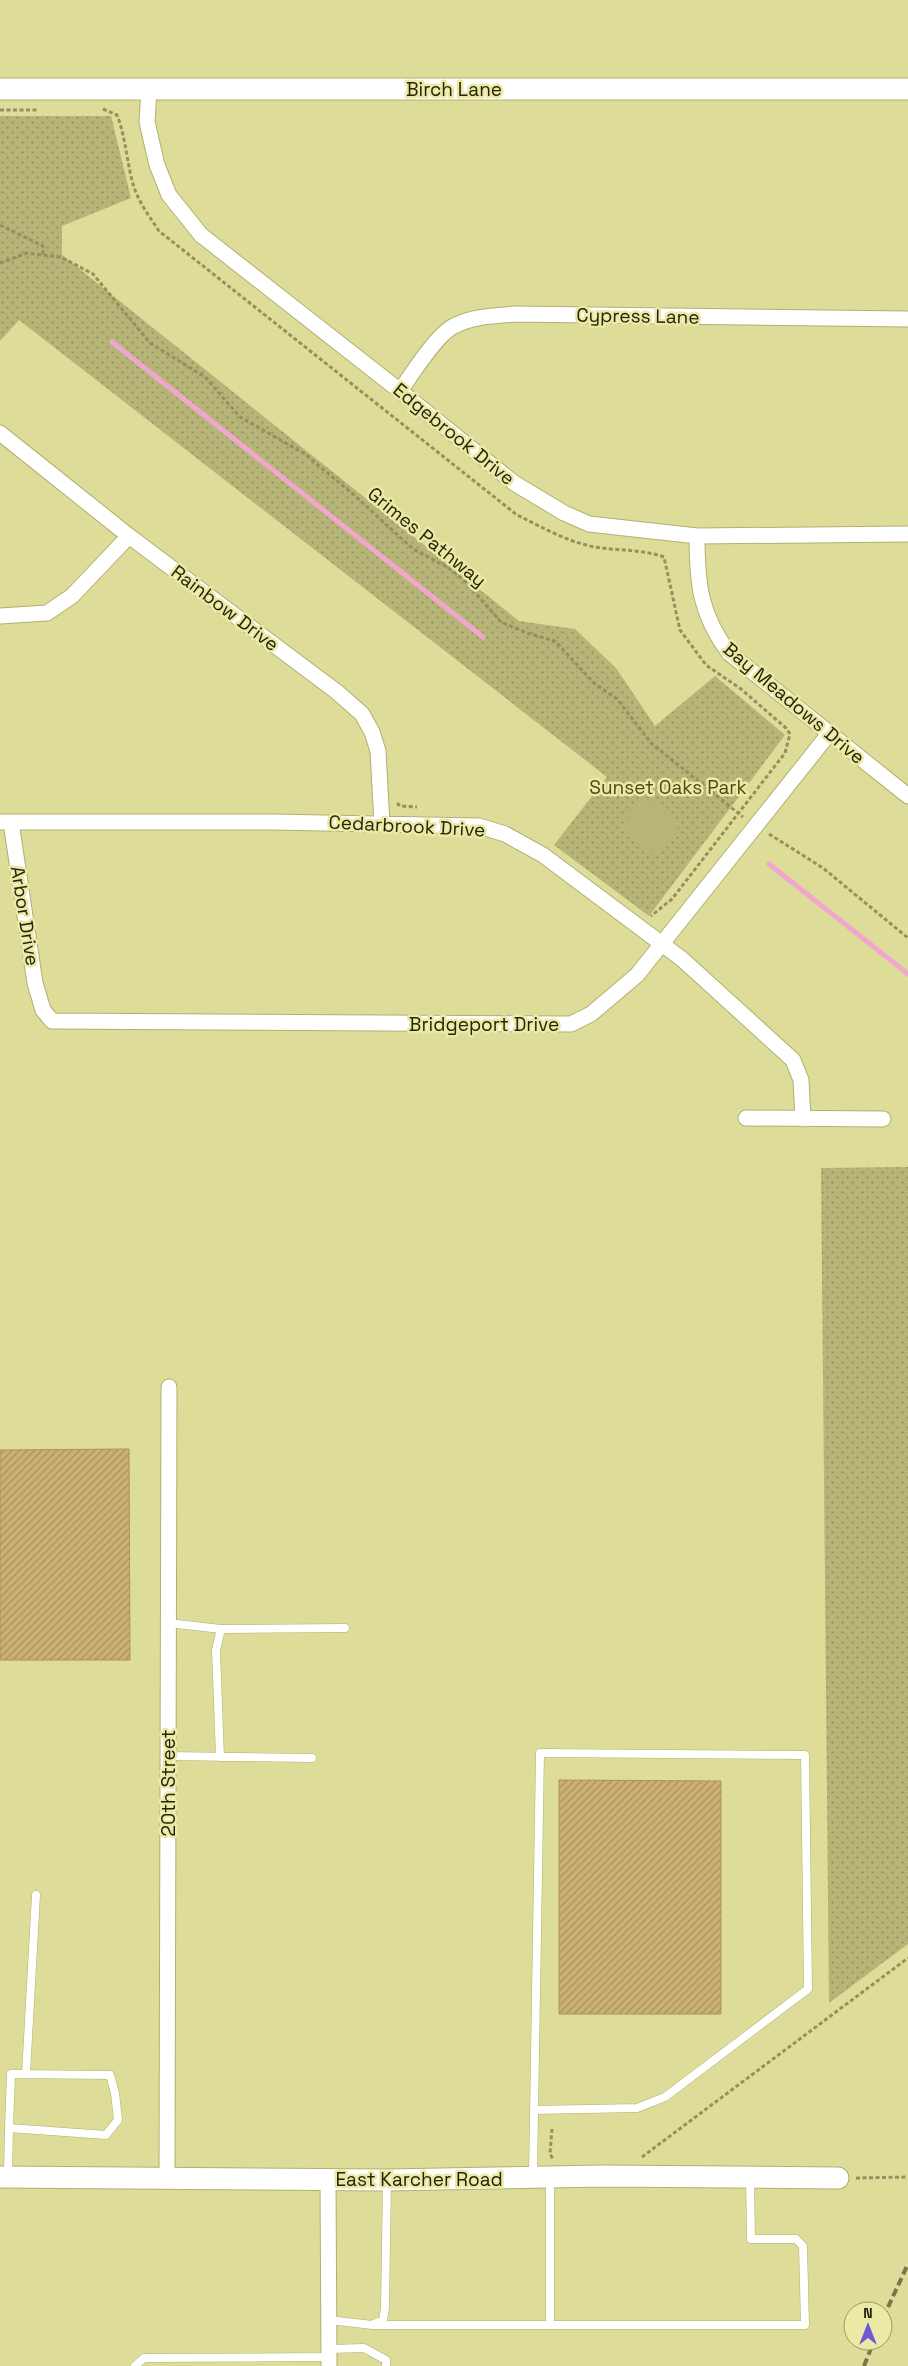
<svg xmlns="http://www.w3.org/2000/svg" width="908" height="2366" viewBox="0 0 908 2366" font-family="'Space Grotesk',sans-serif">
<defs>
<pattern id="park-dots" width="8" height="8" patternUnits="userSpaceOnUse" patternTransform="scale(1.25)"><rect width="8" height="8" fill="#b6b477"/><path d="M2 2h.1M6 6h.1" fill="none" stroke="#949260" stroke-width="1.8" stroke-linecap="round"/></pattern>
<pattern id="building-hatch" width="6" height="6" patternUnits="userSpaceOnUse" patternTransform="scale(1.25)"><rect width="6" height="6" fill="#ccb173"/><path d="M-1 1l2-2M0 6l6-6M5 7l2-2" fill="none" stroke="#a5905d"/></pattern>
</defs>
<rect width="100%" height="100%" fill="#dedc99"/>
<!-- park -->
<path fill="url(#park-dots)" d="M0 116H111L131 198 62 226V255L519 621 575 629 616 668 655 726 715 676 785 735 649 916 554 845 607 777 19 320 0 341Z
M908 1167V1944L829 2003 821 1168Z"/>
<!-- pitch -->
<path fill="#b6b477" d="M643 795 681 823 657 856 619 829Z"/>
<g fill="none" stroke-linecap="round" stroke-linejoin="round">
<!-- stream -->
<path stroke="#f0a7cd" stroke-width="5" d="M112 342 483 637
M769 864 908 974"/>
</g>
<!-- building -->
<path fill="url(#building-hatch)" stroke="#ae9356" d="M129 1449 130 1660H0V1450Z
M559 1780 721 1781V2014H559Z"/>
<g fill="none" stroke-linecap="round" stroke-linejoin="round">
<defs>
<path id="lane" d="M168 1623 221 1629
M168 1756 312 1758
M220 1757 216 1650 221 1629 345 1628
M11 2074 110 2075 115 2093 118 2120 106 2135 9 2128Z
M26 2074 36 1895
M8 2175 9 2128
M533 2175 540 1753 805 1755 808 1989 665 2097 637 2108 534 2110
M550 2179V2325
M329 2320 372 2325 383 2320 385 2308 387 2181
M372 2325H805L803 2246 796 2239H751L750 2179
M329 2349 364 2348 386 2360V2366
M135 2366 144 2358 329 2357"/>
<path id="street" d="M149 89 147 122 157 165 169 195 201 235 400 391 514 483 564 513 589 524 697 536 908 534
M400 391C412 374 437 334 454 326 473 316 494 316 515 314L908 319
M0 433 129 536 337 692 362 714 372 732 378 751 382 824
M697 536C697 584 700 614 729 653L908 796
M0 616 47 613 72 596 129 536
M0 822H273L479 826 505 834 543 855 682 959 793 1060 801 1080 803 1119
M11 822 35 983 43 1010 52 1021 571 1024 591 1014 637 975 828 735
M746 1118 883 1119
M167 2178 169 1387
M328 2179 329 2366"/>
<path id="secondary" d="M0 89H908
M0 2177 387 2180 602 2176 838 2178"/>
</defs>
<!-- lane casing -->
<use href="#lane" stroke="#b2b06f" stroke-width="9"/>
<!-- street casing -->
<use href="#street" stroke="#b2b06f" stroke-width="17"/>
<!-- secondary casing -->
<use href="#secondary" stroke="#b2b06f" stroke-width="23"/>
<!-- path -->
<path stroke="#93915f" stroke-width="3" stroke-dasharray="4 2.5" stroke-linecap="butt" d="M103 109 117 115C125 135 126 155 131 176 135 197 147 213 159 231L517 515C542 527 567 542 595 547 619 551 641 549 664 557L680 630 706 665 741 689 786 728 790 734 785 753 672 899 651 916
M0 110H39
M0 225 43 246V255
M0 263 27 253 61 257 93 274 150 343 205 377 240 417 305 454 354 495 413 549 449 568 465 581 501 622 527 633 555 641 594 683 617 699 651 743 743 817
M397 803 400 806 417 807
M769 834 823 868 908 938
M552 2129 550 2154 553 2159
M642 2157 908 1958
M856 2178 908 2177"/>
<!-- lane -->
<use href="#lane" stroke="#fff" stroke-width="8"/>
<!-- street -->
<use href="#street" stroke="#fff" stroke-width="15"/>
<!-- secondary -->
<use href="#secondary" stroke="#fff" stroke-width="21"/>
<!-- rail -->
<path stroke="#79774a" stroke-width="4" stroke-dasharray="8 4" stroke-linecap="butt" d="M883 2318 908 2264
M864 2366 874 2341"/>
</g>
<g text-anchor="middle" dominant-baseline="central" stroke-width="5" stroke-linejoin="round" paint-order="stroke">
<!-- street labels -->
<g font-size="19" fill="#252409" stroke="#ebe9a6">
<text x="454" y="89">Birch Lane</text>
<text transform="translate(638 316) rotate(1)">Cypress Lane</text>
<text transform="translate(454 434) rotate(39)">Edgebrook Drive</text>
<text transform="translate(427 537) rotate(39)">Grimes Pathway</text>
<text transform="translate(225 608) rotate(37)">Rainbow Drive</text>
<text transform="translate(794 703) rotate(40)">Bay Meadows Drive</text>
<text transform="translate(407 826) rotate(3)">Cedarbrook Drive</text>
<text transform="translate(25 916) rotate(81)">Arbor Drive</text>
<text x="484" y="1024">Bridgeport Drive</text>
<text transform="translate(168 1783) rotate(-90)">20th Street</text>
<text x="419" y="2179">East Karcher Road</text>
</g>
<!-- park labels -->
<g font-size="19" fill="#4d4b0f" stroke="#ebe9a6">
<text x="668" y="787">Sunset Oaks Park</text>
</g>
</g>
<!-- north arrow -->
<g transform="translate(868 2326)"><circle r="24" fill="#ebe9a6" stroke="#9c9a67"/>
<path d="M0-4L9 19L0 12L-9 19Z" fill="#6f5ad4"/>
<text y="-8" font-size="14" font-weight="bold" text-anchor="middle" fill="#252409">N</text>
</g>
</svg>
